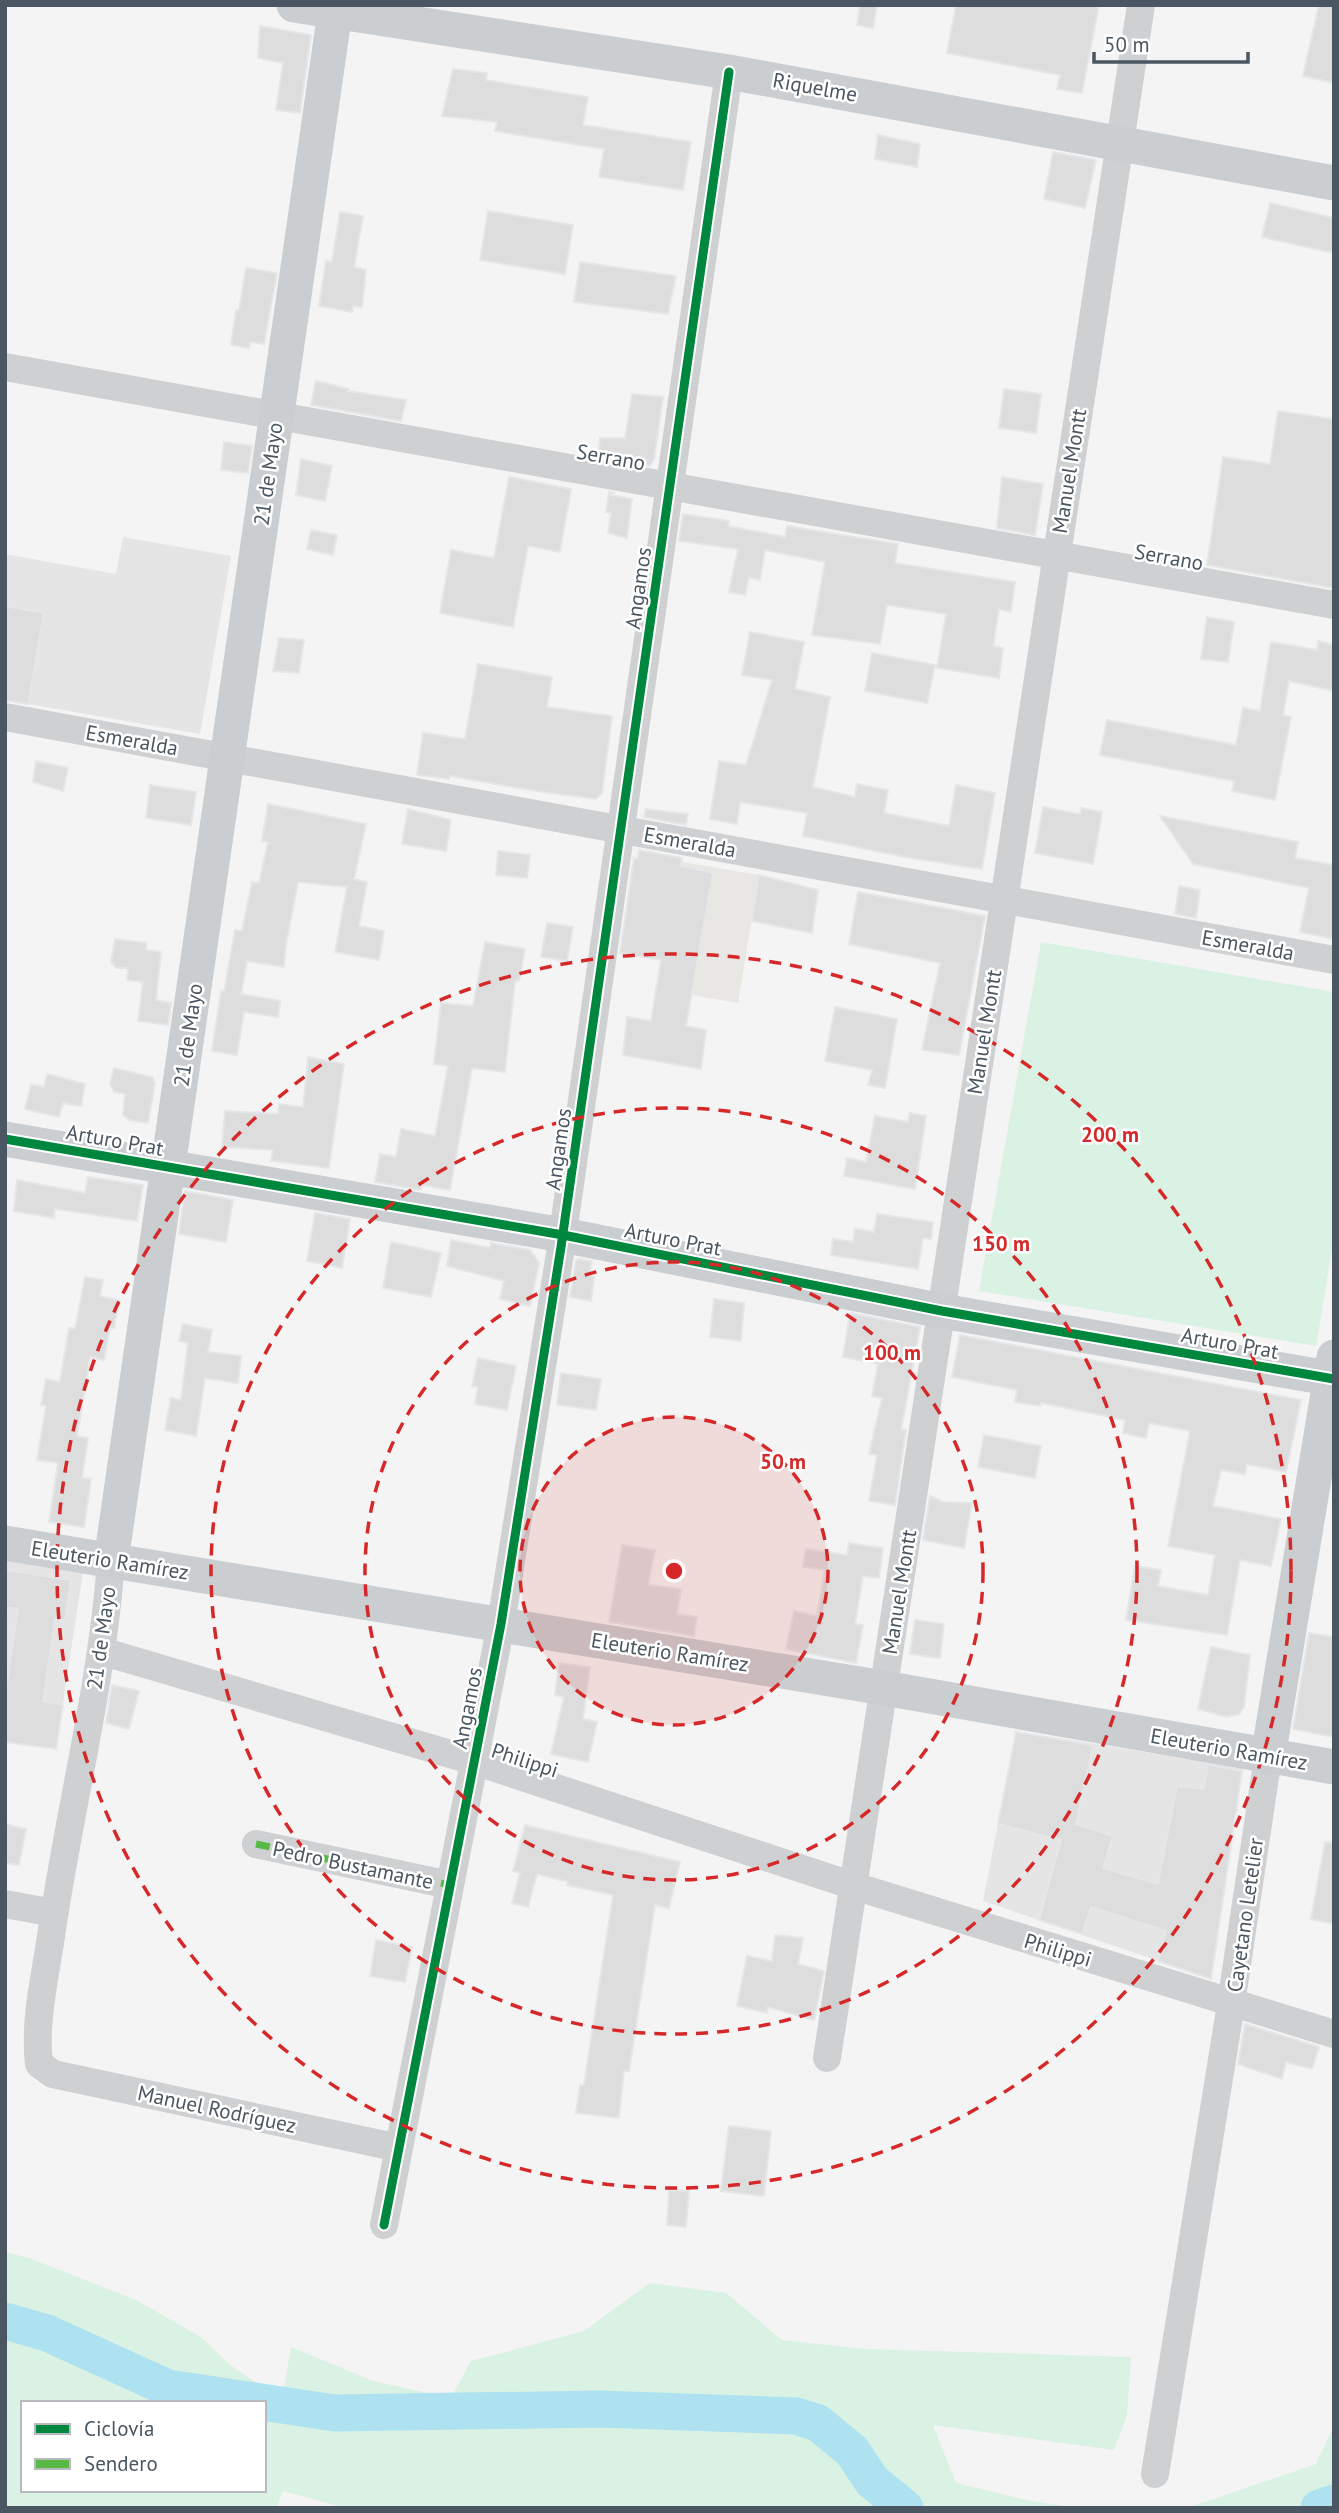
<svg xmlns="http://www.w3.org/2000/svg" width="1339" height="2513" viewBox="0 0 1339 2513" font-family="'PT Sans',sans-serif">
<rect width="100%" height="100%" fill="#f4f4f4"/>
<!-- commercial -->
<path fill="#e8e7e3" d="M677 861 759 875 738 1003 692 995 690 1003 655 997Z"/>
<!-- education -->
<path fill="#e6e5e6" d="M123 537 231 556 200 734 28 704 44 613 5 606V554L116 574Z
M5 1559 83 1572 56 1749 5 1742Z
M1016 1731 1243 1768 1211 1979 983 1901Z"/>
<!-- green -->
<path fill="#d9f2e3" fill-rule="evenodd" d="M1041 942 1334 992V1237L1316 1346 979 1291Z
M5 2252 29 2258 136 2300 201 2337 230 2365 282 2400 291 2347 373 2381 451 2398 471 2361 584 2331 650 2283 726 2293 782 2340 864 2349 1131 2357 1127 2415 1114 2450 933 2425 956 2483 1026 2500 1077 2508H346L283 2491 276 2508H5ZM23 2403H264V2490H23Z
M1334 2426V2508H1187L1316 2464Z"/>
<g fill="none" stroke-linecap="round" stroke-linejoin="round">
<!-- river -->
<path stroke="#aee2f0" stroke-width="37" d="M5 2321 47 2333 168 2388 335 2413 599 2409 796 2416 818 2423 852 2451 872 2481 905 2508
M1319 2508 1334 2503"/>
</g>
<!-- building -->
<path fill="#ddddde" stroke="#e5e6e7" stroke-width="2" d="M860 5H877L873 28 857 25Z
M956 5H1099L1082 93 1057 89 1060 75 947 53Z
M1319 5H1334V83L1303 76Z
M260 26 311 35 300 113 276 110 283 63 258 58Z
M453 69 487 73 486 80 588 97 583 125 691 142 683 190 599 177 604 149 495 131 497 122 442 116Z
M878 135 920 144 917 167 875 159Z
M1053 152 1096 160 1085 208 1044 199Z
M1270 203 1334 218V253L1262 237Z
M488 211 573 225 565 274 480 260Z
M340 212 363 216 354 267 366 270 362 307 353 306 352 312 319 306 326 261 332 262Z
M580 262 676 276 668 314 574 302Z
M246 268 277 273 264 344 250 342 249 348 231 345 236 310H239Z
M316 381 349 389 348 391 406 400 401 421 311 405Z
M1004 389 1041 394 1036 433 999 428Z
M632 394 663 397 654 459 650 466 598 456 600 438H625Z
M1278 411 1334 419V588L1207 565 1223 457 1270 464Z
M224 442 252 446 248 473 221 470Z
M301 459 332 466 325 501 296 495Z
M509 477 571 489 560 552 528 546 513 627 440 613 451 550 494 558Z
M1002 477 1043 484 1035 535 997 528Z
M609 492 613 493 610 495 632 499 627 538 608 533 611 513 606 512Z
M683 514 729 521 728 526 785 537 787 526 898 544 895 563 1015 582 1011 612 999 609 993 646 1003 648 999 678 937 668 946 614 887 605 880 644 812 635 825 562 765 550 760 580 749 577 745 595 729 592 738 549 679 541Z
M311 530 337 535 333 555 307 549Z
M5 606 44 613 28 704 5 700Z
M1207 617 1234 622 1228 662 1201 659Z
M750 632 804 642 795 689 830 697 813 787 855 797 857 784 888 790 884 813 949 826 956 785 995 793 982 869 905 857 803 836 807 813 740 802 737 824 710 819 719 761 746 765 772 680 742 675Z
M279 638 304 640 299 673 273 671Z
M1318 641 1334 645V691L1289 681 1283 715 1291 717 1275 800 1232 791 1234 781 1100 755 1107 720 1236 745 1243 708 1260 711 1271 642 1317 650Z
M872 653 935 665 927 703 865 691Z
M478 664 552 677 547 707 612 716 602 793 596 799 536 791 450 776 449 779 417 775 423 733 465 739Z
M36 761 68 768 63 791 33 782Z
M150 785 196 792 191 825 146 818Z
M268 804 366 824 354 879 367 882 359 926 384 931 379 960 335 952 347 887 298 882 286 945 284 967 247 961 241 994 280 1001 278 1017 244 1012 237 1055 212 1051 221 991 224 992 235 930 242 931 252 882 259 883 268 842 262 841Z
M1043 807 1080 814 1081 808 1102 812 1093 864 1035 853Z
M408 809 451 820 446 851 402 844Z
M646 809 688 814 686 825 644 817Z
M1160 816 1298 842 1295 858 1334 865V939L1300 932 1309 888 1193 864Z
M639 850 682 858 681 866 713 873 686 1026 706 1030 701 1069 623 1055 627 1017 651 1021 661 960 620 953 634 858 638 859Z
M498 851 530 855 527 878 496 875Z
M759 875 818 890 812 933 752 921Z
M1179 886 1200 890 1196 918 1175 914Z
M858 892 985 916 959 1055 922 1050 940 963 849 944Z
M547 923 573 927 567 961 541 957Z
M115 939 146 943V950L161 952 156 1000 171 1003 168 1025 138 1021 143 982 127 980 128 968H116L111 962Z
M485 942 525 949 519 981H515L505 1072 472 1068 450 1190 422 1185 421 1190 375 1182 380 1154 396 1157 401 1129 435 1136 448 1066 434 1064 441 1003 473 1006Z
M835 1007 897 1019 885 1088 868 1085 872 1070 825 1061Z
M308 1057 344 1064 329 1168 271 1161 273 1150 222 1147 225 1111 278 1114 279 1104 303 1107Z
M114 1068 152 1077 155 1083 148 1123 129 1120 123 1115 125 1094 114 1092 110 1083Z
M47 1074 85 1084 81 1106 63 1103 59 1117 25 1109 31 1085 44 1087Z
M910 1113 926 1116 915 1189 844 1176 847 1158 866 1162 875 1116 908 1122Z
M88 1177 143 1185 137 1221 55 1209 54 1218 14 1211 17 1180 85 1193Z
M185 1191 233 1200 226 1242 179 1234Z
M315 1213 350 1219 342 1268 307 1261Z
M877 1214 933 1222 931 1239 923 1238 918 1269 831 1255 833 1239 853 1242 855 1229 874 1232Z
M451 1240 490 1248 491 1243 530 1250 539 1263 530 1306 500 1299 504 1281 447 1266Z
M391 1242 441 1253 431 1297 383 1288Z
M579 1259 592 1261 589 1275 594 1277 591 1301 570 1297 576 1261Z
M85 1277 103 1280 100 1296 119 1300 114 1328 110 1327 104 1360 90 1357 77 1436 88 1438 82 1478 91 1479 84 1527 49 1522 58 1463 37 1460 46 1406 41 1405 46 1379 60 1382 69 1328 75 1329Z
M714 1299 744 1303 741 1341 710 1337Z
M850 1313 920 1327 901 1430H906L895 1505 869 1501 877 1455 869 1454 882 1398 872 1396 878 1364 843 1357Z
M183 1324 212 1330 208 1352 241 1356 238 1383 205 1378 196 1436 165 1430 171 1398 181 1400 188 1343 179 1341Z
M960 1335 1301 1400 1286 1472 1247 1464 1245 1474 1221 1470 1213 1506 1281 1519 1271 1566 1240 1560 1227 1635 1126 1620 1135 1566 1161 1570 1158 1586 1208 1595 1215 1555 1168 1546 1190 1431 1149 1423 1146 1438 1123 1433 1125 1420 1041 1403 1040 1406 1015 1402 1017 1390 952 1377Z
M478 1358 516 1366 507 1410 475 1404 478 1387 472 1386Z
M561 1373 601 1379 596 1410 557 1405Z
M984 1435 1041 1446 1035 1478 978 1467Z
M930 1496 943 1502 972 1503 964 1548 923 1540Z
M849 1543 883 1548 879 1578 863 1576 855 1624 863 1625 856 1663 786 1649 794 1611 817 1616 825 1570 803 1567 806 1549 847 1555Z
M622 1545 655 1550 648 1585 681 1589 677 1614 697 1617 694 1636 609 1622Z
M5 1570 71 1580 65 1620 55 1619 43 1701 63 1705 56 1749 5 1742V1696L18 1609 5 1607Z
M915 1620 944 1624 940 1658 910 1654Z
M1309 1633 1334 1637V1737L1293 1729Z
M1211 1647 1250 1655 1244 1707 1239 1714 1227 1717 1198 1709Z
M559 1663 590 1667 583 1719 597 1722 588 1762 551 1754 564 1697 555 1695Z
M112 1685 139 1691 129 1729 106 1723Z
M1016 1732 1093 1745 1076 1824 1113 1836 1103 1868 1158 1884 1177 1786 1204 1789 1208 1765 1242 1771 1211 1979 1158 1961 1166 1931 1091 1907 1082 1934 1039 1920 1061 1840 998 1824Z
M5 1824 26 1829 19 1865 5 1863Z
M525 1825 680 1862 669 1908 655 1905 629 2071H624L619 2118 576 2113 580 2085H584L613 1895 567 1885 568 1882 537 1874 528 1907 512 1903 520 1873 513 1871Z
M1325 1842 1334 1843V1924L1311 1919Z
M775 1935 803 1938 798 1964 824 1971 814 2020 768 2007 767 2013 737 2006 747 1956 772 1961Z
M376 1940 412 1947 405 1982 370 1976Z
M1245 2024 1319 2047 1312 2069 1286 2062 1282 2079 1238 2064Z
M729 2126 771 2131 764 2196 721 2191Z
M669 2190 689 2191 686 2227 667 2225Z"/>
<g fill="none" stroke-linecap="round" stroke-linejoin="round">
<!-- minor -->
<path stroke="#ced0d2" stroke-width="28" d="M5 367 1334 605
M5 717 1334 960
M111 1561C102 1687 69 1811 51 1936 45 1978 34 2021 39 2064L53 2074 399 2148
M101 1651 474 1761 854 1886 1334 2034
M256 1844 450 1885
M5 1904 54 1913
M827 2058 1141 5
M384 2225 501 1624 561 1247 729 72
M1155 2474 1231 2004 1268 1757"/>
<!-- major -->
<path stroke="#caced1" stroke-width="35" d="M294 5 729 72 1334 183
M5 1139 563 1235 942 1311 1334 1379
M5 1543 884 1688 1334 1767
M111 1561 336 5
M1268 1757 1334 1357"/>
<!-- quiet -->
<path stroke="#58b947" stroke-width="7" stroke-dasharray="14 7" stroke-linecap="butt" d="M256 1844 450 1885"/>
<defs>
<path id="cycleway" d="M5 1139 563 1235 942 1311 1334 1379
M384 2225 501 1624 561 1247 729 72"/>
</defs>
<!-- cycleway casing -->
<use href="#cycleway" stroke="#fff" stroke-width="13"/>
<!-- cycleway -->
<use href="#cycleway" stroke="#00873e" stroke-width="9"/>
</g>
<!-- distance rings -->
<circle cx="674" cy="1571" r="154" fill="#d62828" fill-opacity=".12"/>
<g fill="none" stroke="#d62828" stroke-width="3.5" stroke-dasharray="12 9">
<circle cx="674" cy="1571" r="154"/>
<circle cx="674" cy="1571" r="309"/>
<circle cx="674" cy="1571" r="463"/>
<circle cx="674" cy="1571" r="617"/>
</g>
<g text-anchor="middle" dominant-baseline="central" stroke-width="5" stroke-linejoin="round" paint-order="stroke">
<!-- street labels -->
<g font-size="21" fill="#4a5661" stroke="#fff">
<text transform="translate(815 87) rotate(10)">Riquelme</text>
<text transform="translate(611 457) rotate(10)">Serrano</text>
<text transform="translate(1069 471) rotate(-81)">Manuel Montt</text>
<text transform="translate(268 474) rotate(-82)">21 de Mayo</text>
<text transform="translate(1169 557) rotate(10)">Serrano</text>
<text transform="translate(638 588) rotate(-82)">Angamos</text>
<text transform="translate(132 740) rotate(10)">Esmeralda</text>
<text transform="translate(690 842) rotate(10)">Esmeralda</text>
<text transform="translate(1248 945) rotate(10)">Esmeralda</text>
<text transform="translate(984 1032) rotate(-81)">Manuel Montt</text>
<text transform="translate(188 1035) rotate(-82)">21 de Mayo</text>
<text transform="translate(115 1140) rotate(10)">Arturo Prat</text>
<text transform="translate(558 1149) rotate(-82)">Angamos</text>
<text transform="translate(673 1239) rotate(11)">Arturo Prat</text>
<text transform="translate(1230 1343) rotate(10)">Arturo Prat</text>
<text transform="translate(110 1560) rotate(9)">Eleuterio Ramírez</text>
<text transform="translate(899 1592) rotate(-81)">Manuel Montt</text>
<text transform="translate(101 1638) rotate(-82)">21 de Mayo</text>
<text transform="translate(670 1652) rotate(9)">Eleuterio Ramírez</text>
<text transform="translate(467 1708) rotate(-79)">Angamos</text>
<text transform="translate(1229 1749) rotate(10)">Eleuterio Ramírez</text>
<text transform="translate(525 1760) rotate(18)">Philippi</text>
<text transform="translate(353 1865) rotate(12)">Pedro Bustamante</text>
<text transform="translate(1245 1915) rotate(-82)">Cayetano Letelier</text>
<text transform="translate(1058 1950) rotate(17)">Philippi</text>
<text transform="translate(217 2109) rotate(12)">Manuel Rodríguez</text>
</g>
</g>
<circle cx="674" cy="1571" r="10" fill="#d62828" stroke="#fff" stroke-width="3.5"/>
<g font-size="21" text-anchor="middle" font-weight="bold" fill="#d62828" stroke="#fff" stroke-width="5" stroke-linejoin="round" paint-order="stroke">
<text x="1110" y="1142">200 m</text>
<text x="1001" y="1251">150 m</text>
<text x="892" y="1360">100 m</text>
<text x="783" y="1469">50 m</text>
</g>
<!-- border -->
<rect width="1339" height="2513" fill="none" stroke="#4a5661" stroke-width="14"/>
<!-- legend -->
<rect x="21" y="2401" width="245" height="91" fill="#ffffff" stroke="#b7bbc0" stroke-width="2"/>
<rect x="35" y="2424" width="35" height="10" fill="#00873e" stroke="#b7bbc0" stroke-width="2"/>
<text x="84" y="2436" font-size="21" fill="#4a5661">Ciclovía</text>
<rect x="35" y="2459" width="35" height="10" fill="#58b947" stroke="#b7bbc0" stroke-width="2"/>
<text x="84" y="2471" font-size="21" fill="#4a5661">Sendero</text>
<!-- scale -->
<path d="M1094 52v10h154v-10" fill="none" stroke="#4a5661" stroke-width="3.5"/>
<text x="1104" y="52" font-size="21" fill="#4a5661" stroke="#ffffff" stroke-width="5" paint-order="stroke">50 m</text>
</svg>
